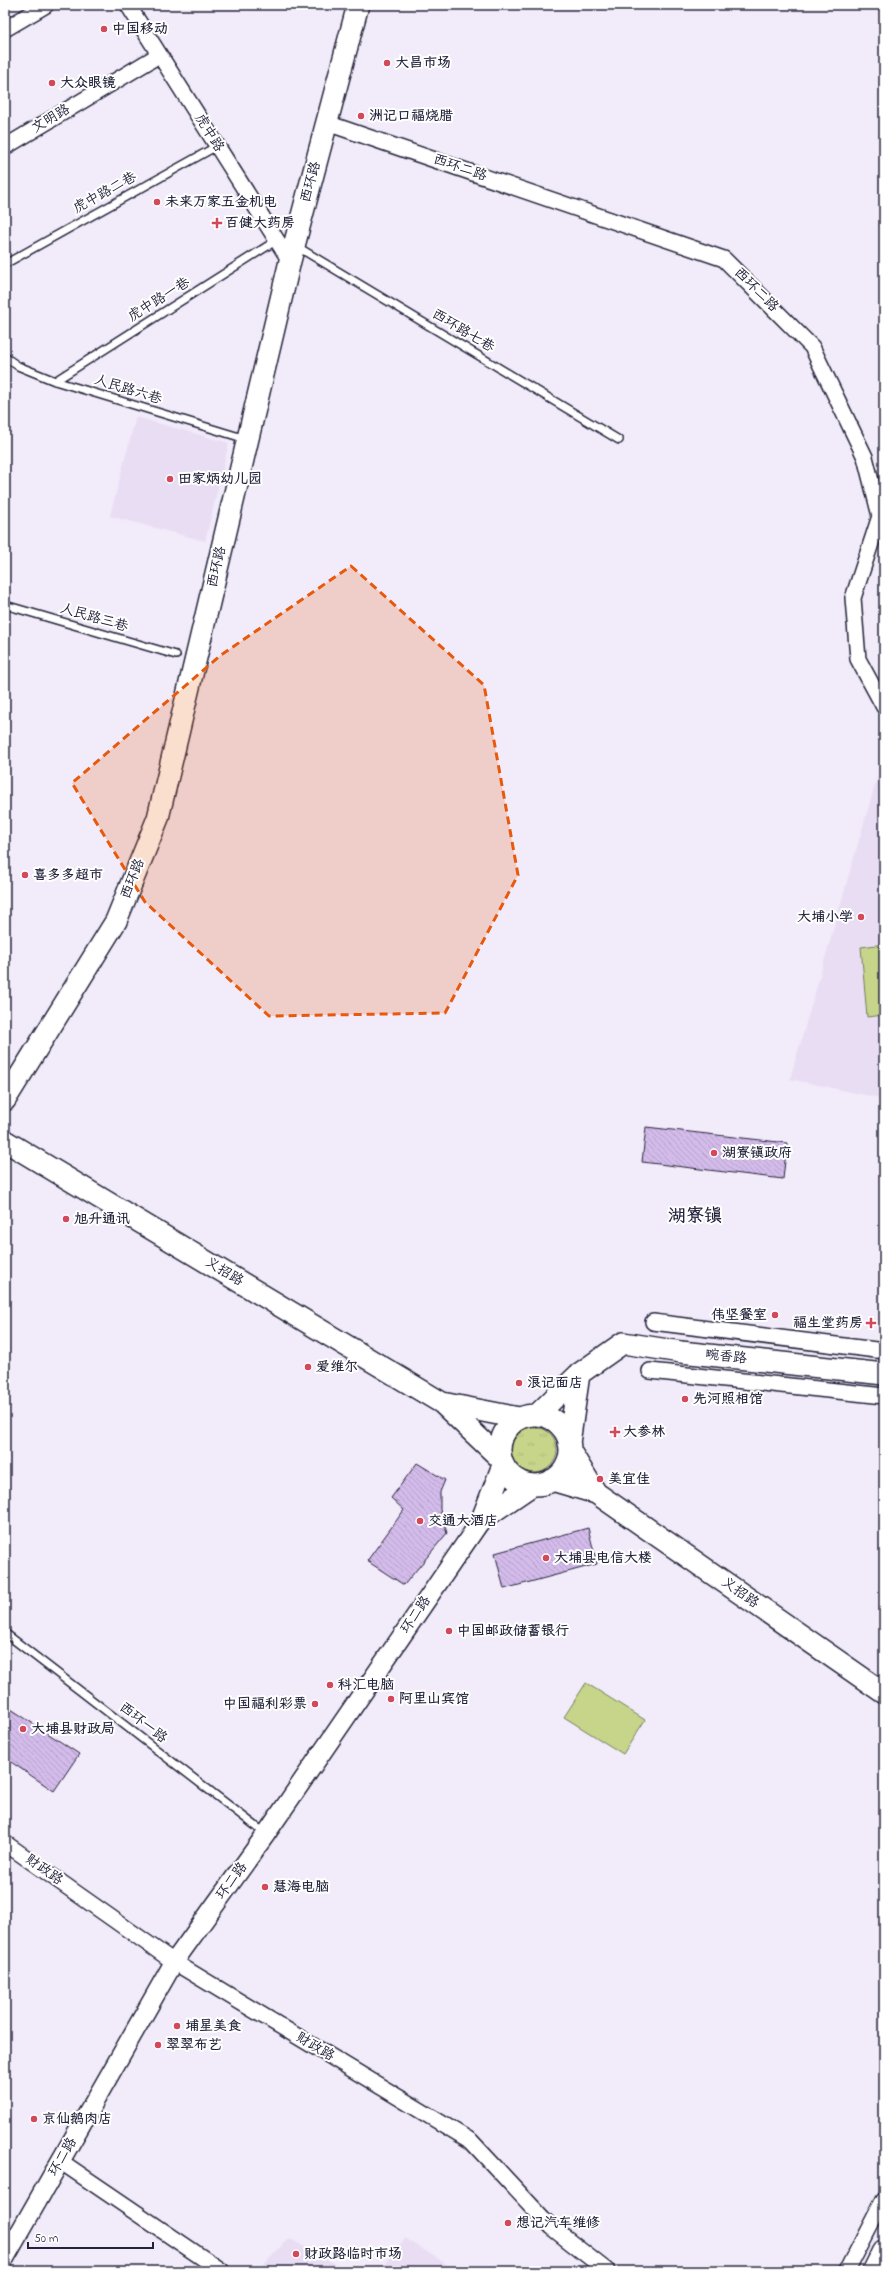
<svg xmlns="http://www.w3.org/2000/svg" width="889" height="2276" viewBox="0 0 889 2276" font-family="'Indie Flower','LXGW WenKai TC',sans-serif">
<defs>
<pattern id="grass-tufts" width="24" height="20" patternUnits="userSpaceOnUse"><rect width="24" height="20" fill="#c6d589"/><path d="M3 7l-1-3M5 7V3M7 7l1-3M15 17l-1-3M17 17v-4M19 17l1-3" fill="none" stroke="#aab777"/></pattern>
<pattern id="building-back-hatch" width="6" height="6" patternUnits="userSpaceOnUse"><rect width="6" height="6" fill="#d3bbea"/><path d="M-1 5l2 2M0 0l6 6M5-1l2 2" fill="none" stroke="#b5a0ca"/></pattern>
</defs>
<rect width="100%" height="100%" fill="#f2ebf9"/>
<filter id="ink" filterUnits="userSpaceOnUse"><feTurbulence type="fractalNoise" baseFrequency=".025" numOctaves="2"/><feDisplacementMap in="SourceGraphic" scale="8" xChannelSelector="R" yChannelSelector="G"/><feConvolveMatrix kernelMatrix="1 2 1 2 8 2 1 2 1" color-interpolation-filters="sRGB"/></filter>
<g filter="url(#ink)">
<!-- built -->
<path fill="#e9ddf4" d="M136 417 229 443 205 541 110 516Z
M884 754V1099L790 1079Z
M289 2238 347 2271H258Z
M405 2238 457 2271H379Z"/>
<!-- grass -->
<path fill="url(#grass-tufts)" stroke="#747c62" d="M511 1450a23 23 0 1 1 46 0a23 23 0 1 1-46 0Z"/>
<!-- park -->
<path fill="#c6d589" stroke="#747c62" d="M884 944V1015L867 1017 861 947Z
M586 1683 645 1720 623 1754 564 1717Z"/>
<!-- building -->
<path fill="url(#building-back-hatch)" stroke="#22223b" d="M646 1127 787 1143 783 1179 642 1162Z
M417 1463 445 1480 440 1492V1510L447 1533 404 1585 367 1561 404 1510 391 1498Z
M588 1528 597 1564 504 1589 495 1553Z
M5 1705 79 1754 54 1791 5 1758Z"/>
<g fill="none" stroke-linecap="round" stroke-linejoin="round">
<defs>
<path id="service" d="M296 246 619 440
M5 264 217 146
M5 357 18 366 55 381 246 439
M55 381 277 240
M5 605 176 655
M5 1633 266 1834"/>
<path id="minor" d="M128 5 290 261
M5 29 46 5
M327 123 724 259 812 347 865 457 880 516 853 598 858 659 884 707
M5 147 159 55
M653 1322 884 1351
M650 1371 884 1396
M5 1843 174 1962 471 2141 551 2227 607 2271
M60 2161 222 2271
M847 2271 884 2199"/>
<path id="tertiary" d="M5 2258 174 1962 266 1834 482 1519"/>
<path id="secondary" d="M5 1100 116 921 158 818 290 261 358 5
M5 1141 442 1403 500 1458
M442 1403 519 1418
M538 1414 579 1374 623 1343 681 1352 884 1374
M500 1450a35 35 0 1 1 70 0a35 35 0 1 1-70 0Z
M569 1443 579 1374
M570 1451 596 1493
M552 1480 596 1493 884 1693
M482 1519 532 1485
M482 1519 503 1465"/>
<path id="primary" d="M874 2271 884 2251"/>
</defs>
<!-- service casing -->
<use href="#service" stroke="#22223b" stroke-width="10"/>
<!-- minor casing -->
<use href="#minor" stroke="#22223b" stroke-width="18"/>
<!-- tertiary casing -->
<use href="#tertiary" stroke="#22223b" stroke-width="21"/>
<!-- secondary casing -->
<use href="#secondary" stroke="#22223b" stroke-width="24"/>
<!-- primary casing -->
<use href="#primary" stroke="#22223b" stroke-width="25"/>
<!-- service -->
<use href="#service" stroke="#fff" stroke-width="7"/>
<!-- minor -->
<use href="#minor" stroke="#fff" stroke-width="15"/>
<!-- tertiary -->
<use href="#tertiary" stroke="#fff" stroke-width="18"/>
<!-- secondary -->
<use href="#secondary" stroke="#fff" stroke-width="21"/>
<!-- primary -->
<use href="#primary" stroke="#fff" stroke-width="22"/>
</g>
</g>
<!-- marked area -->
<path fill="#e8590c" fill-opacity="0.2" stroke="#e8590c" stroke-width="3" stroke-dasharray="8 5" stroke-linejoin="round" d="M351 566 484 685 518 875 445 1013 269 1016 145 902 72 783 221 655Z"/>
<!-- markers -->
<g fill="#d1495b" stroke="#fff" stroke-width="1.5">
<circle cx="104" cy="29" r="4"/>
<circle cx="387" cy="63" r="4"/>
<circle cx="52" cy="83" r="4"/>
<circle cx="361" cy="116" r="4"/>
<circle cx="157" cy="202" r="4"/>
<path d="M215 217h4v4h4v4h-4v4h-4v-4h-4v-4h4z"/>
<circle cx="170" cy="479" r="4"/>
<circle cx="25" cy="875" r="4"/>
<circle cx="861" cy="917" r="4"/>
<circle cx="714" cy="1153" r="4"/>
<circle cx="66" cy="1219" r="4"/>
<circle cx="775" cy="1315" r="4"/>
<path d="M869 1317h4v4h4v4h-4v4h-4v-4h-4v-4h4z"/>
<circle cx="308" cy="1367" r="4"/>
<circle cx="519" cy="1383" r="4"/>
<circle cx="685" cy="1399" r="4"/>
<path d="M613 1426h4v4h4v4h-4v4h-4v-4h-4v-4h4z"/>
<circle cx="600" cy="1479" r="4"/>
<circle cx="420" cy="1521" r="4"/>
<circle cx="546" cy="1558" r="4"/>
<circle cx="449" cy="1631" r="4"/>
<circle cx="330" cy="1685" r="4"/>
<circle cx="391" cy="1699" r="4"/>
<circle cx="315" cy="1704" r="4"/>
<circle cx="23" cy="1729" r="4"/>
<circle cx="265" cy="1887" r="4"/>
<circle cx="177" cy="2026" r="4"/>
<circle cx="158" cy="2045" r="4"/>
<circle cx="34" cy="2119" r="4"/>
<circle cx="508" cy="2223" r="4"/>
<circle cx="296" cy="2254" r="4"/>
</g>
<g text-anchor="middle" dominant-baseline="central" stroke-width="4" stroke-linejoin="round" paint-order="stroke">
<!-- poi labels -->
<g font-size="14" font-weight="bold" fill="#22223b" stroke="#fff" text-anchor="start">
<text x="112" y="29">中国移动</text>
<text x="395" y="63">大昌市场</text>
<text x="60" y="83">大众眼镜</text>
<text x="369" y="116">洲记口福烧腊</text>
<text x="165" y="202">未来万家五金机电</text>
<text x="225" y="223">百健大药房</text>
<text x="178" y="479">田家炳幼儿园</text>
<text x="33" y="875">喜多多超市</text>
<text x="853" y="917" text-anchor="end">大埔小学</text>
<text x="722" y="1153">湖寮镇政府</text>
<text x="74" y="1219">旭升通讯</text>
<text x="767" y="1315" text-anchor="end">伟坚餐室</text>
<text x="863" y="1323" text-anchor="end">福生堂药房</text>
<text x="316" y="1367">爱维尔</text>
<text x="527" y="1383">浪记面店</text>
<text x="693" y="1399">先河照相馆</text>
<text x="623" y="1432">大参林</text>
<text x="608" y="1479">美宜佳</text>
<text x="428" y="1521">交通大酒店</text>
<text x="554" y="1558">大埔县电信大楼</text>
<text x="457" y="1631">中国邮政储蓄银行</text>
<text x="338" y="1685">科汇电脑</text>
<text x="399" y="1699">阿里山宾馆</text>
<text x="307" y="1704" text-anchor="end">中国福利彩票</text>
<text x="31" y="1729">大埔县财政局</text>
<text x="273" y="1887">慧海电脑</text>
<text x="185" y="2026">埔星美食</text>
<text x="166" y="2045">翠翠布艺</text>
<text x="42" y="2119">京仙鹅肉店</text>
<text x="516" y="2223">想记汽车维修</text>
<text x="304" y="2254">财政路临时市场</text>
</g>
<!-- street labels -->
<g font-size="14" fill="#22223b" stroke="#fff">
<text transform="translate(51 119) rotate(-31)">文明路</text>
<text transform="translate(209 133) rotate(58)">虎中路</text>
<text transform="translate(460 168) rotate(19)">西环二路</text>
<text transform="translate(311 182) rotate(-75)">西环路</text>
<text transform="translate(105 193) rotate(-29)">虎中路二巷</text>
<text transform="translate(756 290) rotate(45)">西环二路</text>
<text transform="translate(159 300) rotate(-32)">虎中路一巷</text>
<text transform="translate(463 331) rotate(31)">西环路七巷</text>
<text transform="translate(128 390) rotate(17)">人民路六巷</text>
<text transform="translate(217 567) rotate(-77)">西环路</text>
<text transform="translate(94 618) rotate(16)">人民路三巷</text>
<text transform="translate(133 879) rotate(-68)">西环路</text>
<text transform="translate(224 1272) rotate(31)">义招路</text>
<text transform="translate(726 1357) rotate(6)">畹香路</text>
<text transform="translate(740 1593) rotate(35)">义招路</text>
<text transform="translate(416 1615) rotate(-56)">环二路</text>
<text transform="translate(143 1723) rotate(38)">西环一路</text>
<text transform="translate(44 1870) rotate(35)">财政路</text>
<text transform="translate(232 1881) rotate(-54)">环二路</text>
<text transform="translate(315 2047) rotate(31)">财政路</text>
<text transform="translate(63 2157) rotate(-60)">环二路</text>
</g>
<!-- district labels -->
<g font-size="18" font-weight="bold" fill="#22223b" stroke="#fff">
<text x="695" y="1217">湖寮镇</text>
</g>
</g>
<!-- margin -->
<rect width="889" height="2276" fill="none" stroke="#fff" stroke-width="20"/>
<rect x="10" y="10" width="869" height="2256" fill="none" stroke="#22223b" stroke-width="1.5" filter="url(#ink)"/>
<!-- scale -->
<path d="M28 2242v6h125v-6" fill="none" stroke="#22223b" stroke-width="2"/>
<text x="34" y="2242" font-size="12" fill="#22223b" stroke="#ffffff" stroke-width="3" paint-order="stroke">50 m</text>
</svg>
